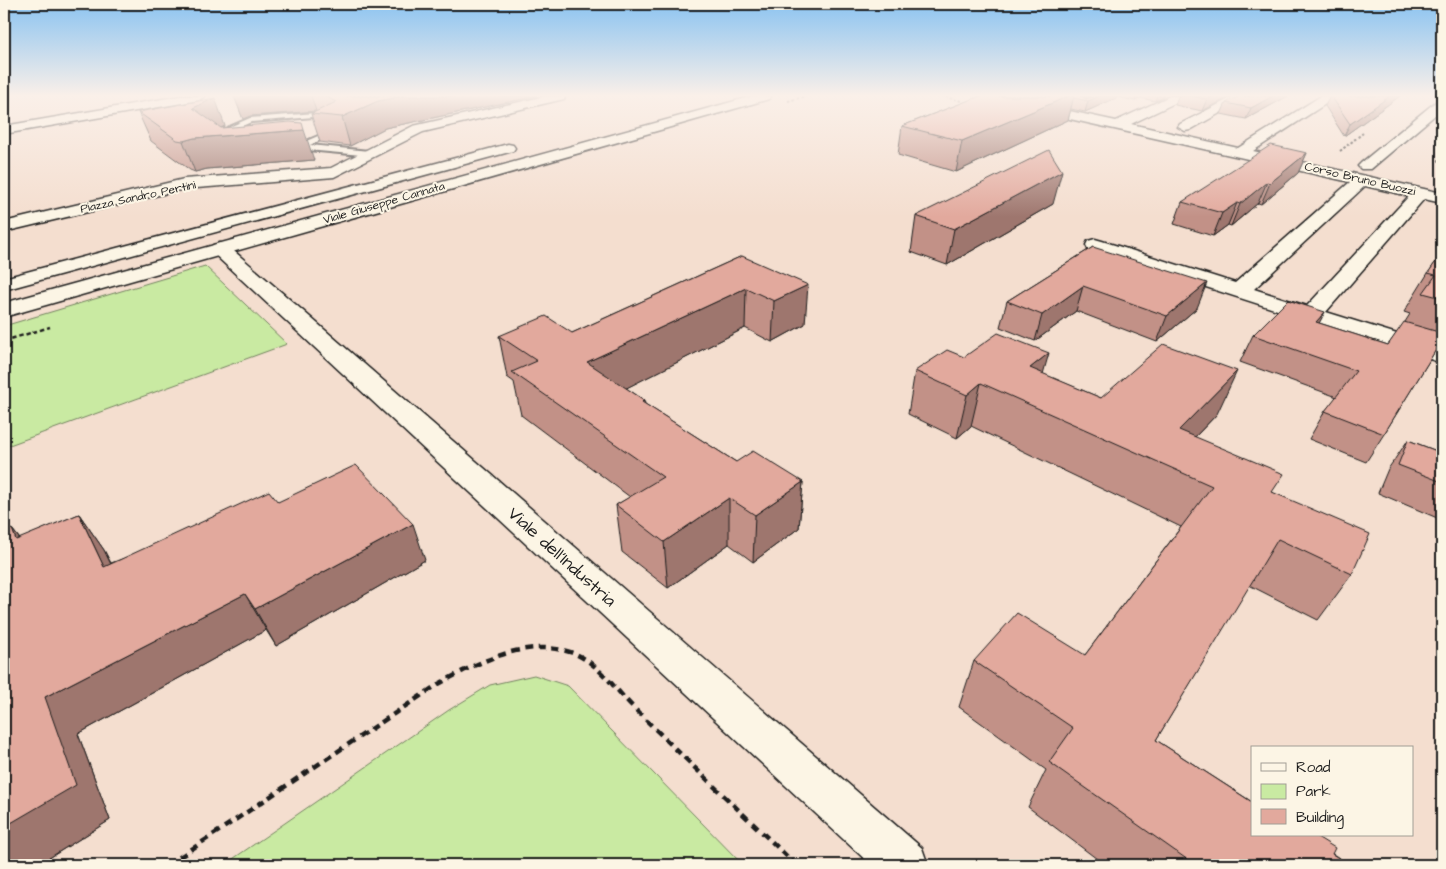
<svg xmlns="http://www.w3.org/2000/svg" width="1446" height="869" viewBox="0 0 1446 869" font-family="'Architects Daughter',sans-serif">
<rect width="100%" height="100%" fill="#f4decf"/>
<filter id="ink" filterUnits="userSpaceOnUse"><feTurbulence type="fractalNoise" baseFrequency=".02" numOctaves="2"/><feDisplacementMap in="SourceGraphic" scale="10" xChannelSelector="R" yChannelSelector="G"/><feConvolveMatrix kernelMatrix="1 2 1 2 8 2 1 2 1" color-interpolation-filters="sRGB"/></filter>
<g filter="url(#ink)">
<!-- green -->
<path fill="#c9eaa2" stroke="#72835f" d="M205 266 287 344 4 447V326Z
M534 675 568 686 743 865H224L449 710 490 685Z"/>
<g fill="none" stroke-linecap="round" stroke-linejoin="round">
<defs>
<path id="service" d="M316 113 342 130 310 145 369 151 372 152V156L297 149V145L332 130 314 117 251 122 218 137 211 135 250 118Z"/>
<path id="minor" d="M180 96H205L199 100 4 134V126Z
M546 96H566L564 99 423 132 334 177 184 189 4 232V222L184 179 331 168 413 126Z
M979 96H1000L1116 121 1170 96H1185L1183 99 1131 124 1238 148 1321 96H1335L1333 99 1253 151 1442 193V203L1424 199 1326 312 1442 348V363L1088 249 1086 245 1088 241 1095 239 1102 241 1235 283 1350 182 985 100ZM1365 186 1409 196 1307 306 1254 289Z
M1235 96H1250L1190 130 1185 131 1178 127 1180 124Z
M1442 99V109L1371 169H1361L1358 166 1361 163 1438 100Z
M220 243 227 245 922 848 928 865H871L213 253 210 249 213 245Z"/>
<path id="tertiary" d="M753 96H771L769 99 4 317V303Z
M508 144 513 145 515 148 513 151 4 290V278Z"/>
</defs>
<!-- service casing -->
<use href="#service" stroke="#1c1c1c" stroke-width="4"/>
<!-- minor casing -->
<use href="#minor" stroke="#1c1c1c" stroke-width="3"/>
<!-- tertiary casing -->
<use href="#tertiary" stroke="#1c1c1c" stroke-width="3"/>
<!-- path-far2 -->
<path stroke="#1c1c1c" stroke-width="2" stroke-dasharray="2.5 2" stroke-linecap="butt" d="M941 96 962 101
M788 101 806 96
M1340 151 1363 133"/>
<!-- path-far1 -->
<path stroke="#1c1c1c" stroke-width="2.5" stroke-dasharray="4.5 3" stroke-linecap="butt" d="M4 341 50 327"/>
<!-- path -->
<path stroke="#1c1c1c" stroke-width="4.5" stroke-dasharray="8 5.5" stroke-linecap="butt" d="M168 865 437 685C477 663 523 638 570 652 596 660 614 688 632 706 686 760 741 812 796 865"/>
<!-- service -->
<use href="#service" fill="#fcf5e5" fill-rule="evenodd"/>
<!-- minor -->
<use href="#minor" fill="#fcf5e5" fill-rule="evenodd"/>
<!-- tertiary -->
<use href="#tertiary" fill="#fcf5e5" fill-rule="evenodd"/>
</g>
<!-- wall -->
<path fill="#c29187" stroke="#1c1c1c" d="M234 96H537L385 128 350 146 320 142 311 114 316 111 250 116 243 119Z
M980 96 1084 98 1086 99 1096 96H1166L1155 101 1141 98 1135 101 1118 97 1085 112 1071 109 1068 120 956 172 898 155 902 126Z
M1178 96H1232L1202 111 1175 105Z
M1288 96 1246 119 1221 114 1226 103Z
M1330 96H1400L1344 136 1325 106Z
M138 112 225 126 222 128 314 160 207 169 195 172 190 170 151 141Z
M1307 153 1298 173 1261 204 1258 203 1231 226 1228 225 1213 236 1174 224 1182 202Z
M1442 153V162L1438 161Z
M1053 204 947 265 911 252 916 216Z
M1093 247 1197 308 1157 342 1076 311 1035 341 1000 327 1007 301Z
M1442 253V340L1384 434 1366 462 1309 439 1325 411 1337 397 1240 362 1253 335 1319 323 1388 345 1405 322 1410 314 1404 312 1428 273Z
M742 256 805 324 772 342 745 328 626 388 644 400 645 404 736 462 803 482 799 528 753 562 729 544 668 588 622 552 616 505 630 497 521 415 514 382 507 377 499 336 572 333Z
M964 357 1043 374 1101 398 1217 414 1195 437 1274 493 1352 574 1318 620 1249 585 1156 740 1350 865H1105L1028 807 1046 770 959 707 974 661 1085 655 1181 527 971 426 957 438 908 414 915 371Z
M1408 440 1442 453V520L1378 493 1388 469Z
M278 502 425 560 276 646 266 630 78 734 110 820 38 865H4L12 529 20 539 79 514 104 550 111 563Z"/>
<!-- shaded-wall -->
<path fill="#9e766e" stroke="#1c1c1c" d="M234 96H311L316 111 250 116 243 119Z
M404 96H537L385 128 350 146 342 117 378 101Z
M1069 96H1074L1068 120 956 172 962 141Z
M1077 96H1091L1080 99Z
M1100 96H1119L1118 97 1085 112 1088 101Z
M1136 96H1142L1141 98 1135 101Z
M1157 96H1166L1155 101Z
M1213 96H1232L1202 111 1207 99Z
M1273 96H1288L1246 119 1251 108Z
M1390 96H1400L1344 136 1350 124Z
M215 98 225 126 204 136 193 108Z
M304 130 314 160 207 169 195 172 183 141 194 138Z
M1307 153 1298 173 1261 204 1270 183Z
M1062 171 1053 204 947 265 954 229Z
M1267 182 1258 203 1231 226 1240 204Z
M1237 203 1228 225 1213 236 1222 213Z
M1207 283 1197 308 1157 342 1167 316Z
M808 285 805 324 772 342 774 301Z
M1083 286 1076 311 1035 341 1042 315Z
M746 288 745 328 593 405 587 362Z
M1325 312 1312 337 1316 322Z
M1049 353 1037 395 1030 368Z
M1237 371 1217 414 1167 466 1179 430Z
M981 383 971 426 957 438 967 395Z
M803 482 799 528 753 562 755 515Z
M729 498V544L668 588 664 542Z
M79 514 104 550 130 603 104 567Z
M413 524 425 560 276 646 255 609Z
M12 529 40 566 16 540Z
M245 594 266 630 78 734 110 820 38 865H4V827L45 697Z"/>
<!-- building -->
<path fill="#e2a99d" stroke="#1c1c1c" d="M325 96H404L378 101 342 117 311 114 336 102Z
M980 96H1069L962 141 902 126Z
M1074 96H1080L1086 99 1096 96H1100L1088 101 1074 98Z
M1189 96H1213L1207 99Z
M1239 96H1273L1251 108 1226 103Z
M1331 96H1390L1350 124Z
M215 98 193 108 221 128 290 122 302 123 304 130 194 138 183 141 177 140 138 112Z
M1271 145 1307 153 1270 183 1267 182 1240 204 1237 203 1222 213 1182 202Z
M1049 150 1062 171 954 229 916 216Z
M1093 247 1207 283 1167 316 1083 286 1042 315 1007 301Z
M1442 253V298L1423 293 1436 275 1428 273Z
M742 256 808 285 774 301 746 288 587 362 644 400 642 402 736 462 753 451 803 482 755 515 729 498 664 542 616 505 663 477 512 372 537 361 499 336 546 316 572 333Z
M1288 300 1325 312 1316 322 1388 345 1404 322 1442 333V340L1384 434 1325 411 1356 371 1253 335Z
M998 333 1049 353 1030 368 1101 398 1163 344 1237 371 1179 430 1284 474 1272 492 1370 534 1352 574 1278 539 1156 740 1252 802V835H1314L1335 848 1332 854 1350 865H1195L1049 762 1073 728 974 661 1017 613 1085 655 1212 486 981 383 967 395 915 371 947 350 964 357Z
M1408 440 1442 453V482L1398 465Z
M356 465 413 524 255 609 245 594 45 697 76 785 4 827V532L12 529 16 540 79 514 104 567 269 491 278 502Z"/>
</g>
<!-- sky -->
<linearGradient id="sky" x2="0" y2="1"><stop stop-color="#8ac3f1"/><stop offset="0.44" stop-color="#faf0e9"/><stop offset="1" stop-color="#faf0e9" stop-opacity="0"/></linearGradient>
<rect width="1446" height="217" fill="url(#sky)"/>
<g text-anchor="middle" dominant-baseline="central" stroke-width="4" stroke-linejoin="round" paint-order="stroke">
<!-- far-street labels -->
<g font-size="12" fill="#1c1c1c" stroke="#fcf5e5">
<text transform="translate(1360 179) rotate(13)">Corso Bruno Buozzi</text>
<text transform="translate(138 197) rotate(-12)">Piazza Sandro Pertini</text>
<text transform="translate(384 203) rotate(-16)">Viale Giuseppe Cannata</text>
</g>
<!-- near-street labels -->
<g font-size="18" fill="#1c1c1c" stroke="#fcf5e5">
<text transform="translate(562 557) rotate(42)">Viale dell'Industria</text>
</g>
</g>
<!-- margin -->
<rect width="1446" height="869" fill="none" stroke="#fcf5e5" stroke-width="20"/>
<rect x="10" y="10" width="1426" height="849" fill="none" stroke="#1c1c1c" stroke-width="2" filter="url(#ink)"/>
<!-- legend -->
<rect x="1251" y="746" width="162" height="90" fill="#fcf5e5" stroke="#a29e95"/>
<rect x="1261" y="763" width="25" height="8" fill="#fcf5e5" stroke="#a29e95"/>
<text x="1296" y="772" font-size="15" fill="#1c1c1c">Road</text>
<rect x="1261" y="784" width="25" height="15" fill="#c9eaa2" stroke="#a29e95"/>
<text x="1296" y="796" font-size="15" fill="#1c1c1c">Park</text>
<rect x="1261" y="809" width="25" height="15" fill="#e2a99d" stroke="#a29e95"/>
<text x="1296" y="822" font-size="15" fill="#1c1c1c">Building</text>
</svg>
